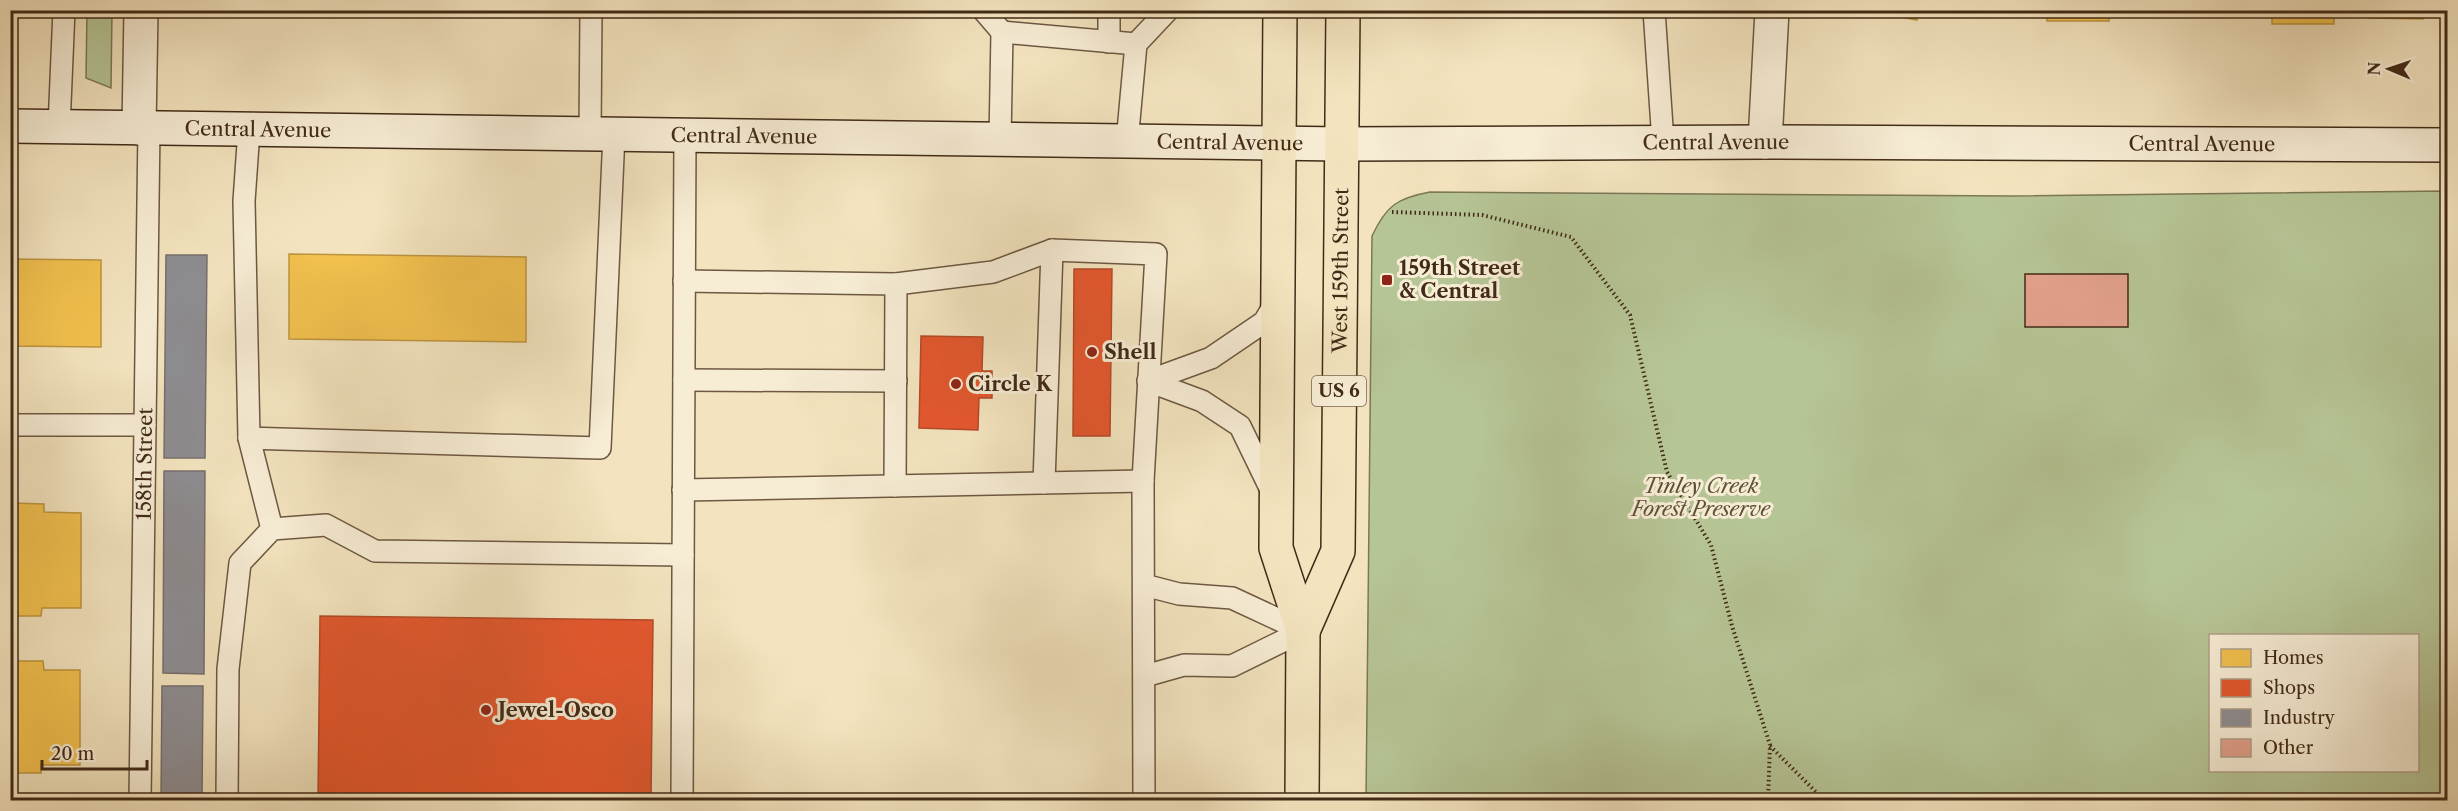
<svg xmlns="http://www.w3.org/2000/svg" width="2458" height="811" viewBox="0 0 2458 811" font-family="'Libre Caslon Text',serif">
<rect width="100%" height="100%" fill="#f3e4bf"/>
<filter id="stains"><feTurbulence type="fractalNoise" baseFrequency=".00333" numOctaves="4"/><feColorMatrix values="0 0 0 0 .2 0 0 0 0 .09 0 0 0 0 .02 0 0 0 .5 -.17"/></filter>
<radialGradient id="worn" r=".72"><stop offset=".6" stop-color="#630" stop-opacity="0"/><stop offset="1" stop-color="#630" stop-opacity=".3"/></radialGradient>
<!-- green -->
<path fill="#b6c596" stroke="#7c7856" stroke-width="1.5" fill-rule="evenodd" d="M87 11H112L111 88 86 78Z
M2447 191V800H1366L1372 236C1386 206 1397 198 1430 192L2011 196ZM2210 636H2418V770H2210Z"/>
<!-- homes -->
<path fill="#f2c14e" stroke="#bd943e" stroke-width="1.5" d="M1863 10H1918L1917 20Z
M1952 10H2015V15L1952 14Z
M2047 10H2109V21H2047Z
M2150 10H2213V16H2150Z
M2272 10H2334V24H2272Z
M2370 10H2423V19L2370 18Z
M289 254 526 257V342L289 339Z
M10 259 101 260V347L10 346Z
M10 503 44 504V512L81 513V608H42L41 616H10Z
M10 661H43L44 670H80V765H41V773H10Z"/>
<!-- shops -->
<path fill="#e4572e" stroke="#b34a27" stroke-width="1.5" d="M1074 269H1112L1110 436H1073Z
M921 336 983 337 982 371H992V398H979L978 430 919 428Z
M320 616 653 620 651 800H318Z"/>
<!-- industry -->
<path fill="#8d8d92" stroke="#766f6d" stroke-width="1.5" d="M166 255H207L205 458H164Z
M164 471H205L204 674 163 673Z
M162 686H203L202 800H161Z"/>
<!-- building -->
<path fill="#e3a18c" stroke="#412a17" stroke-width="1.5" d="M2025 274H2128V327H2025Z"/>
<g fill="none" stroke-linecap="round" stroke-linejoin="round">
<defs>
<g id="lane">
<path d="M983 10 1002 32"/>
<path d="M1654 10 1663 142"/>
<path d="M1109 42V10"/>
<path d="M59 127 64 10"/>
<path d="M249 130 244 201 249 438 600 448 614 134"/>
<path d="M590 134 591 10"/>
<path d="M1000 140 1002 32 1136 44"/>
<path d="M1127 142 1136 44 1168 10"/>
<path d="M684 281 896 284"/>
<path d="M684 380 896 381"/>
<path d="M10 425H145"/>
<path d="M249 438 272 529"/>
<path d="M1044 483 1052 250"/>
<path d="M895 486 896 284 993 272 1052 250 1156 254 1143 481"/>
<path d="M683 490 1143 481 1144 800"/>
<path d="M1272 492 1240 426 1202 401 1148 381 1211 358 1264 322 1277 300"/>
<path d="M1144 585 1179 594 1232 598 1303 631"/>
<path d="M1145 676 1184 665 1232 666 1303 631"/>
<path id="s1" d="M140 800 149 128"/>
<path d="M227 800 228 669 240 563 272 529 326 525 375 551 683 555"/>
<path d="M682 800 685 136"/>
</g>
<path id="street" d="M139 128 141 10
M1765 142 1772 10"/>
<g id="secondary">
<path id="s2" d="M10 126 1342 144 1765 142 2448 145"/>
</g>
<g id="primary">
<path d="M1280 10 1276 548 1303 631 1302 800"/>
<path id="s3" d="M1303 631 1338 551 1343 10"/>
</g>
</defs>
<!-- lane casing -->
<use href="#lane" stroke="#6e5841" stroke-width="24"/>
<!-- street casing -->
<use href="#street" stroke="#6e5841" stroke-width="36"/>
<!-- secondary casing -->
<use href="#secondary" stroke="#412a17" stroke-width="36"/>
<!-- primary casing -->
<use href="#primary" stroke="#412a17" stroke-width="36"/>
<!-- path -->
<path stroke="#412a17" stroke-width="4" stroke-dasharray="1.5 3" stroke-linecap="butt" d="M1392 212 1482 215 1571 237 1630 315 1667 472 1711 545 1732 626 1770 745 1768 800
M1770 746 1824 800"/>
<!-- lane -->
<use href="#lane" stroke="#f7edd5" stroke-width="21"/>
<!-- street -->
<use href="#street" stroke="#f7edd5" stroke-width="33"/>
<!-- secondary -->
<use href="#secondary" stroke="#f7edd5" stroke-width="33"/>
<!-- primary -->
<use href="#primary" stroke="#f3e4bf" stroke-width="33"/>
</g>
<!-- markers -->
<g fill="#8f2418" stroke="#f7edd5" stroke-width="2">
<rect x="1381" y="274" width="12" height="12" rx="3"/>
<circle cx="1092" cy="352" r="6"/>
<circle cx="956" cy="384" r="6"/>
<circle cx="486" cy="710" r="6"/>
</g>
<g text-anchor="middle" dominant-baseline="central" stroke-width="6" stroke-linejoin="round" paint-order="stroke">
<!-- shield labels -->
<rect fill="#f7edd5" stroke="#786450" stroke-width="1.5" x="1312" y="376" width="54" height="30" rx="4.5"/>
<g font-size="18" font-weight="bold" fill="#412a17">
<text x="1339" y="391">US 6</text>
</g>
<!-- street labels -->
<g font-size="20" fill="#412a17" stroke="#f7edd5">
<text stroke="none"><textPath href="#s2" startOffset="248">Central Avenue</textPath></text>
<text stroke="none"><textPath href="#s2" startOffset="734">Central Avenue</textPath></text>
<text stroke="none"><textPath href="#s2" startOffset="1706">Central Avenue</textPath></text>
<text stroke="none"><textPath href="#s2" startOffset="1220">Central Avenue</textPath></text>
<text stroke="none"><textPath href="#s2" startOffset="2192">Central Avenue</textPath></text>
<text stroke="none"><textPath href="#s3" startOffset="368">West 159th Street</textPath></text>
<text stroke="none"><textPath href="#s1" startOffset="336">158th Street</textPath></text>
</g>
<!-- poi labels -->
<g font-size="20" font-weight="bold" fill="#412a17" stroke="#f7edd5" text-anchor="start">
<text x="1399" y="268">159th Street<tspan x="1399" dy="23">&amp; Central</tspan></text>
<text x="1104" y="352">Shell</text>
<text x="968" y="384">Circle K</text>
<text x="498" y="710">Jewel-Osco</text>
</g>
<!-- park labels -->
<g font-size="20" font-style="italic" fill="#5e5137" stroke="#f7edd5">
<text x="1701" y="486">Tinley Creek<tspan x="1701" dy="23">Forest Preserve</tspan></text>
</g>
</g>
<!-- margin -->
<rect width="2458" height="811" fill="none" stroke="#f3e4bf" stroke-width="36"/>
<rect x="12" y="12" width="2434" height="787" fill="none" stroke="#412a17" stroke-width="3"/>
<rect x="18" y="18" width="2422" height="775" fill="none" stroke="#412a17" stroke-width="1.5"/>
<!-- legend -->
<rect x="2209" y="634" width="210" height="138" fill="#f7edd5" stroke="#ae9f89" stroke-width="1.5"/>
<rect x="2221" y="649" width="30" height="18" fill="#f2c14e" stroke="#ae9f89" stroke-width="1.5"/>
<text x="2263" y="664" font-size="18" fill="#412a17">Homes</text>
<rect x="2221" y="679" width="30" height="18" fill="#e4572e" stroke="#ae9f89" stroke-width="1.5"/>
<text x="2263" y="694" font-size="18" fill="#412a17">Shops</text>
<rect x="2221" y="709" width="30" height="18" fill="#8d8d92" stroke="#ae9f89" stroke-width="1.5"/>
<text x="2263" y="724" font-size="18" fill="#412a17">Industry</text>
<rect x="2221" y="739" width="30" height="18" fill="#e3a18c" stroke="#ae9f89" stroke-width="1.5"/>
<text x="2263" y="754" font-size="18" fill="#412a17">Other</text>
<!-- north arrow -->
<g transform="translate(2389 69) rotate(272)" stroke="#f7edd5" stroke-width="4.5" paint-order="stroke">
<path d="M0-4.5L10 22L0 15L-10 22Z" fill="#412a17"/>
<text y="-9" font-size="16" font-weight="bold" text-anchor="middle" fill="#412a17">N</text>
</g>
<!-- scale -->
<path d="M42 760v9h105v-9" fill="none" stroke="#412a17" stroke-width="3"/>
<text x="51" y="760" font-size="18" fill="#412a17" stroke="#f7edd5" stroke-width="4.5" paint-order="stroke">20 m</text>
<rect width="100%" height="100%" filter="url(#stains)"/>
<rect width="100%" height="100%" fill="url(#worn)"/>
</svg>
